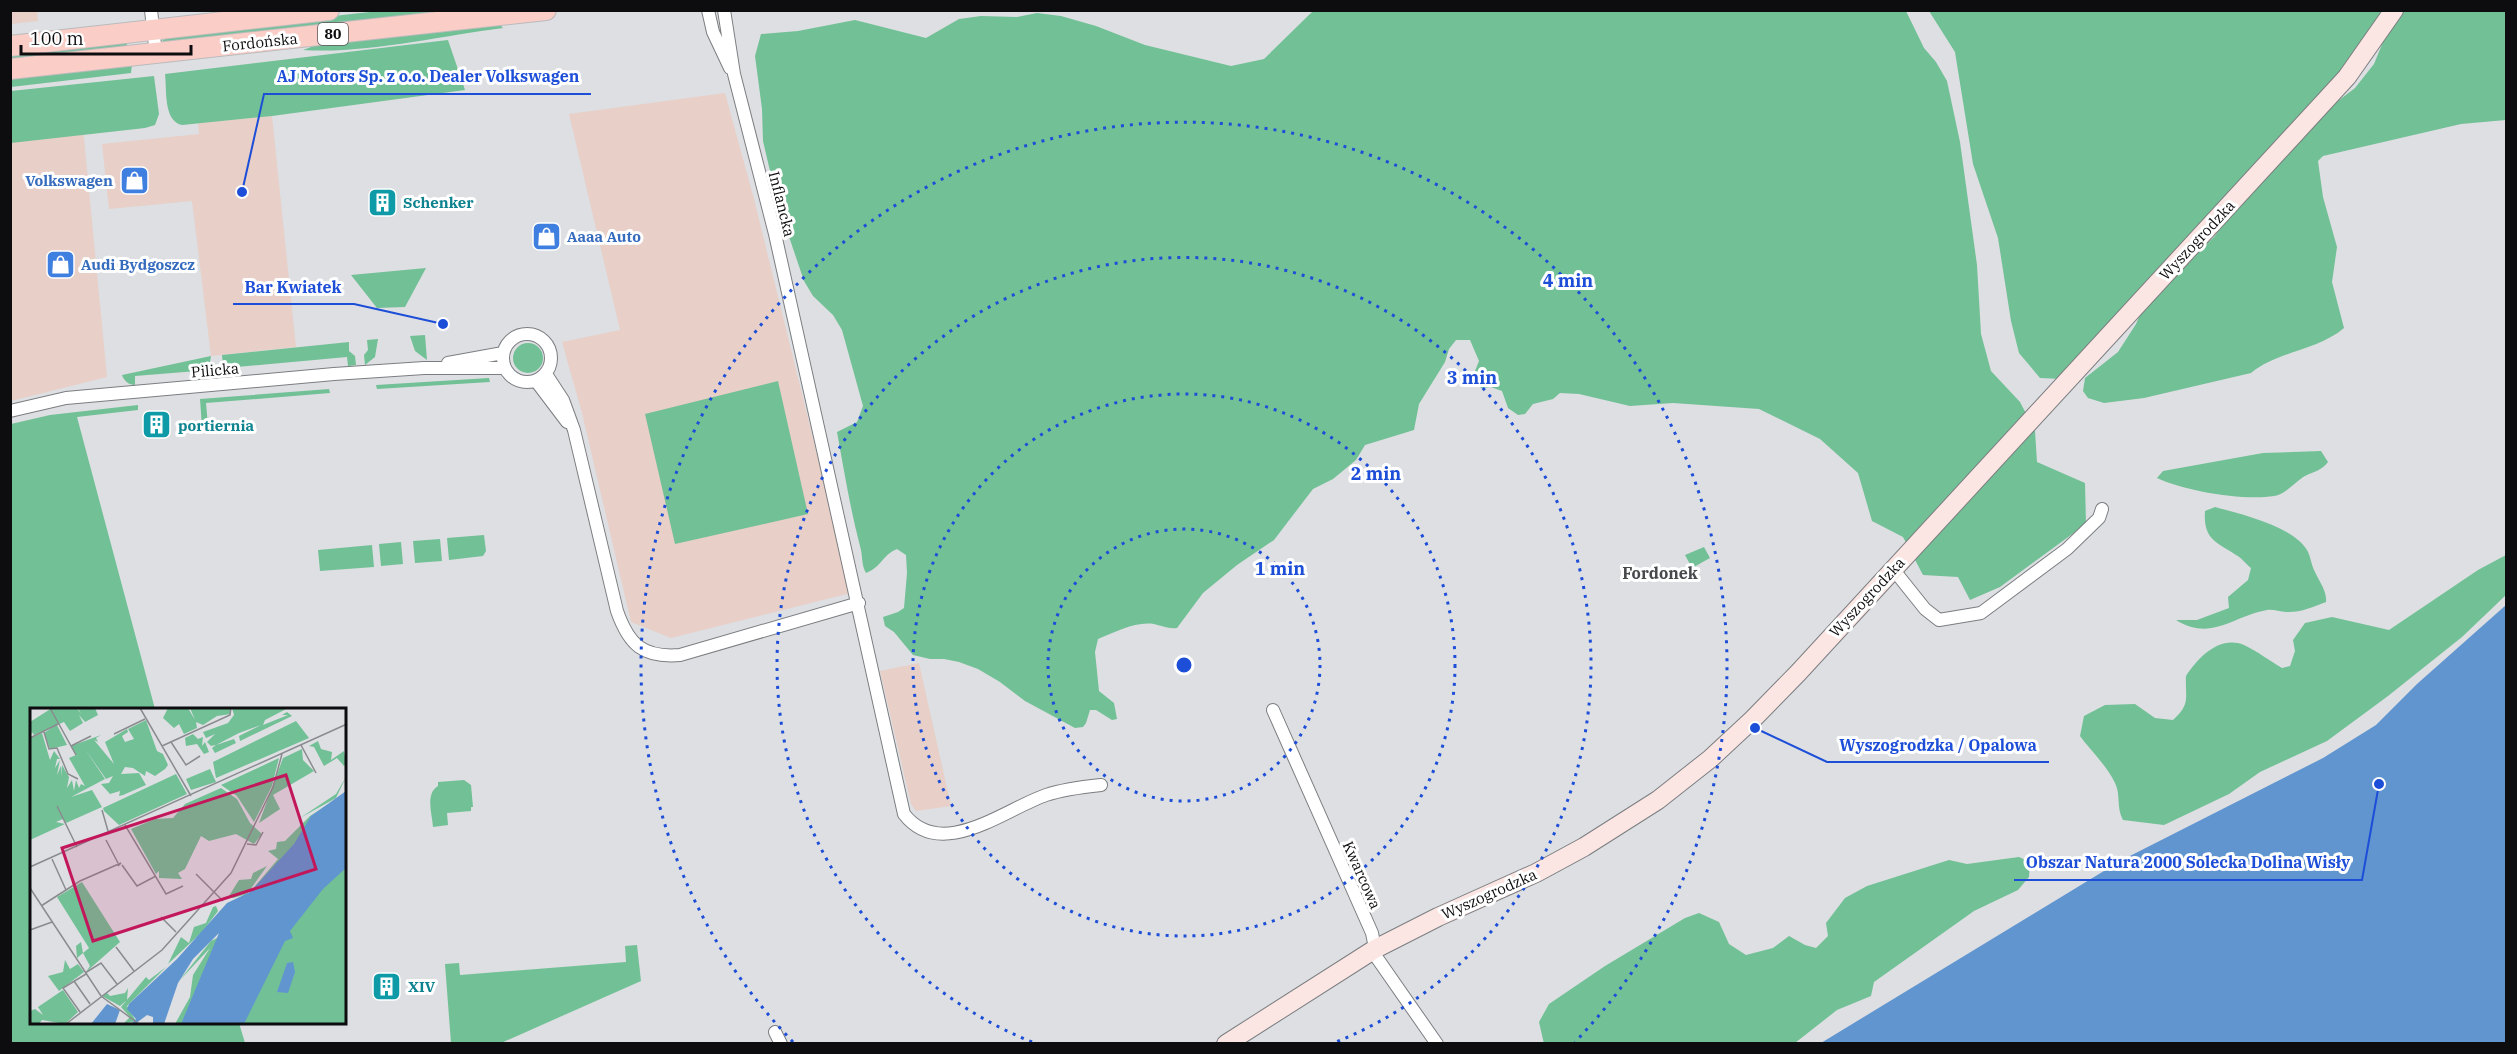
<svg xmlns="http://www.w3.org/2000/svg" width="2517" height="1054" viewBox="0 0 2517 1054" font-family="'IBM Plex Serif',serif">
<rect width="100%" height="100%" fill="#dddfe3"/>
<!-- commercial -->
<path fill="#e8cfc7" d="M10 11H37L38 21 11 24Z
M725 93 754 199 851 593 671 638 631 622 582 413 562 342 620 330 569 114Z
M272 116 296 347 211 356 192 201 109 209 102 144 199 134 198 123Z
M83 128 107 377 11 401 10 136Z
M919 663 951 806 916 811 911 804 880 671Z"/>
<!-- green -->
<path fill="#72c096" d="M379 11H495L164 43 162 41 171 34Z
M1313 11H1906L1924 48 1936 62 1947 81 1960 142 1977 265 1981 334 1991 371 2020 402 2035 431 2037 462 2085 483 2086 524 2000 587 1970 600 1958 577 1923 575 1903 537 1872 521 1858 473 1820 439 1759 409 1673 403 1630 406 1579 394 1560 393 1553 399 1533 404 1525 414 1518 415 1508 408 1502 391 1491 387 1481 388 1475 381V371L1479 361 1470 340H1456L1449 349 1445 362 1419 404 1414 430 1365 445 1356 460 1333 479 1313 489 1274 540 1237 565 1203 593 1177 628C1168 629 1163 626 1154 624 1136 621 1115 632 1098 639L1095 652 1099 691 1114 703 1117 719 1112 720 1096 710H1090L1086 723 1083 727 1075 728 1025 701 1000 682 978 669 959 662 944 659H930L913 655 894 632 885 626 883 617 898 612 904 608 907 573 906 555 897 549C882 555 882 567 866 573 861 564 863 556 860 546 850 508 844 470 837 432L857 422 863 406 842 330 833 315 813 296 804 281 777 201 763 141 762 109 755 56 761 34 798 31 855 20 926 38 959 19 981 16 1017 17 1037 13 1061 16 1096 26 1145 45 1231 66 1264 59Z
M1929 11H2384L2345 67 2061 379 2040 378 2019 353 2011 321 1998 238 1973 164 1955 52Z
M2404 11H2506V120L2461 124 2323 156 2318 161 2323 197 2337 247 2332 282 2344 328C2317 351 2277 351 2251 373L2144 398 2104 403 2088 398 2083 391 2085 378 2118 352 2136 324 2146 301 2214 237 2232 212 2334 104 2355 88 2374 64 2387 32Z
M499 24 503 28C439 36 367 54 303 50L325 42Z
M126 39 127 46 11 61V52Z
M448 40 465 90 272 116 182 125C163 121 167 89 165 74Z
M132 64 131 73 11 87 10 75Z
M154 76 159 114 155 125 145 128 11 143V91Z
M426 268 405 307 377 308 351 275Z
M425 335 427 360 415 351 410 336Z
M378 339 375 357 365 365 364 355 368 350 367 340Z
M349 342V351L355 356 356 365 348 366 347 357 236 367 237 376C224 375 223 366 222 355Z
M513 358a15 15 0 1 1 30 0a15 15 0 1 1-30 0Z
M211 356 208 374 198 380 197 371 135 376V385C129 385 124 381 122 375Z
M489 378 490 382 377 389 376 385Z
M778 381 808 514 675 544 645 414Z
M329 389 330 393 206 403 208 426 202 427 200 399Z
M138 405V410L77 417 155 709H32V1022L239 1023 245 1043H11V424L50 415Z
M2321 451 2328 462C2321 471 2315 471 2305 476 2296 481 2285 495 2274 496 2243 501 2185 491 2157 478L2163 471 2263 453Z
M2215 507C2240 514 2293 526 2307 550 2311 557 2311 565 2315 572 2320 583 2327 591 2326 602 2313 607 2299 613 2286 612 2280 612 2273 609 2267 610 2233 616 2211 642 2176 620H2197L2229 608 2228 597 2248 580 2251 568C2246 564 2242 558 2236 555 2217 542 2203 540 2205 511Z
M484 535 486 551 483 556 449 560 447 538Z
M440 539 442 561 415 563 413 541Z
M401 542 403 564 381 566 379 544Z
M372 545 374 567 320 571 318 550Z
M1704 547 1710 558 1692 568 1685 555Z
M2506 555V595L2462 637 2388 696 2327 741 2260 772 2229 794 2164 825 2123 820C2116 807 2121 795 2115 783 2107 766 2091 751 2080 736L2084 716 2105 705 2135 704 2155 718 2173 720C2191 704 2185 698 2186 676 2198 658 2219 635 2244 645 2257 651 2270 661 2282 668L2290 666 2295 651 2293 640 2305 623 2332 617 2389 630 2478 570Z
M464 780 471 785 473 807H471V811L447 813 448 825 433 827C432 813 425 794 438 786V782Z
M2019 857 2030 862 2029 877 2018 890 1974 911 1874 982 1871 996 1837 1010 1795 1043 1544 1044 1539 1022 1549 1004 1605 966 1685 918 1699 913 1719 922 1729 944 1746 955 1773 948 1789 936 1805 945 1816 948 1828 936 1826 923 1845 898 1867 886 1949 860 1967 864Z
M637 945 641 981 501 1043H451L445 964 459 963 460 975 626 962 625 946Z"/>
<!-- water -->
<path fill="#6195cf" d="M2506 605V1043H1821L2122 860 2323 758 2376 725 2417 684Z"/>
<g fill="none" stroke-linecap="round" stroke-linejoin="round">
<defs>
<path id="street" d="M151 10 156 54
M708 10 713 32 730 68
M724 10 734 74 775 234 904 814C941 862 1005 809 1046 795 1064 789 1082 787 1101 785
M503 358a24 24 0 1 1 48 0a24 24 0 1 1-48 0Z
M448 363 503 353
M546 374 563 400 574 430 617 611C629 645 643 658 680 655L859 603
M536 381 567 422
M10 411 66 398 334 374 424 368H504
M1893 569 1925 609 1939 620 1981 613 2067 549 2099 518 2102 509
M1273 710 1372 933 1377 958 1437 1044
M775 1032 781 1044"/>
<path id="secondary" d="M1226 1044 1375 949 1438 917 1536 873 1584 847 1658 800 1710 759 1753 719 1798 673 2347 77 2394 10"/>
<path id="primary" d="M10 46 329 10
M10 69 546 10"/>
</defs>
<!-- street casing -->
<use href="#street" stroke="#7b7e81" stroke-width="14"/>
<!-- secondary casing -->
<use href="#secondary" stroke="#7b7e81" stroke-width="20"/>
<!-- primary casing -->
<use href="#primary" stroke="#bbbbbc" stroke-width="22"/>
<!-- street -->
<use href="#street" stroke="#fff" stroke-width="12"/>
<!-- secondary -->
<use href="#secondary" stroke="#fce6e3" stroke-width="18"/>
<!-- primary -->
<use href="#primary" stroke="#facdc7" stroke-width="20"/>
</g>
<!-- distance rings -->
<g fill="none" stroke="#1d4ed8" stroke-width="3" stroke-dasharray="3 6">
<circle cx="1184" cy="665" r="136"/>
<circle cx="1184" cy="665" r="271"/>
<path d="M1032 1042A407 407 0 1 1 1336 1042"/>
<path d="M793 1042A543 543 0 1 1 1575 1042"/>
</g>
<!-- icons -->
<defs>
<symbol id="shop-square" viewBox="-11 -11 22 22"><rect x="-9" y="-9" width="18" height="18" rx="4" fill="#3f7fe0" stroke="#fff"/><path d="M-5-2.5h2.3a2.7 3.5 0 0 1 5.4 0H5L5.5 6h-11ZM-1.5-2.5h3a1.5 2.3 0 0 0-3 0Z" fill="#fff"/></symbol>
<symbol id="building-square" viewBox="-11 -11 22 22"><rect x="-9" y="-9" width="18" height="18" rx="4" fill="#0f9aa8" stroke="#fff"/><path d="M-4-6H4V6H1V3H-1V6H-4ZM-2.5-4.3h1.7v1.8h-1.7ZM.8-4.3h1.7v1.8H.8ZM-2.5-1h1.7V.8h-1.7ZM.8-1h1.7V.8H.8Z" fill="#fff"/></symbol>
</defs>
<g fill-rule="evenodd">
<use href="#shop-square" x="118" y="164" width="33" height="33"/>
<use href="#building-square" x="366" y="186" width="33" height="33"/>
<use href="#shop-square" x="530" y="220" width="33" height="33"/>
<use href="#shop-square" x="44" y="248" width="33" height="33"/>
<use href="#building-square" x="140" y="408" width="33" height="33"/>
<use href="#building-square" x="370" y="970" width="33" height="33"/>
</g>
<g text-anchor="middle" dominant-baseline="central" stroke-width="6" stroke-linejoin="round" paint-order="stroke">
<!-- shield labels -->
<rect fill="#fff" stroke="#565657" stroke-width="1.5" x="318" y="23" width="30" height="22" rx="4.5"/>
<g font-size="14" font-weight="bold" fill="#0d0d0f">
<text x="333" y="34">80</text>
</g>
<!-- street labels -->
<g font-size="15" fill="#0d0d0f" stroke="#fff">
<text transform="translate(260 42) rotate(-6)">Fordońska</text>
<text transform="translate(782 204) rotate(76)">Inflancka</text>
<text transform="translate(2197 240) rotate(-47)">Wyszogrodzka</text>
<text transform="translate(215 370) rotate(-5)">Pilicka</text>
<text transform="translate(1867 597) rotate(-47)">Wyszogrodzka</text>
<text transform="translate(1362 875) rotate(66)">Kwarcowa</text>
<text transform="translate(1489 894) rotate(-24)">Wyszogrodzka</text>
</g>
<!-- shop labels -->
<g font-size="15" font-weight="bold" fill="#366cbe" stroke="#fff" text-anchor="start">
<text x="113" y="180" text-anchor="end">Volkswagen</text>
<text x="567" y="236">Aaaa Auto</text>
<text x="81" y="264">Audi Bydgoszcz</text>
</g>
<!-- culture labels -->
<g font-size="15" font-weight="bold" fill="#0d838f" stroke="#fff" text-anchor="start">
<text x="403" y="202">Schenker</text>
<text x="178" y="425">portiernia</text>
<text x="408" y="986">XIV</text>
</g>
<!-- neighbourhood labels -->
<g font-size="16" font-weight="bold" fill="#47494c" stroke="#fff">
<text x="1660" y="573">Fordonek</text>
</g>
</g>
<!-- overview -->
<g transform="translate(30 708)">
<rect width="316" height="316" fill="#dddfe3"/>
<path d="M22 0H47L51 6 48 0H65L68 7 55 14 49 7 53 15 40 23 34 14 27 17 37 37 20 41 14 25 23 19 4 27 2 24 0 28V14ZM138 0H158L165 12 160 0H201V6L187 8 173 17 166 14 167 20 154 26 149 16 144 20 133 10ZM202 0H258L235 12 233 17 258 7H252L257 4 262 8 210 33 209 28 231 17 209 25 186 37 204 31 206 35 185 45 182 40 186 37 181 38 177 34 185 26 176 30 173 24 198 15 204 7ZM116 12 127 43 133 46 138 57 135 61 125 68 116 63 115 68 103 60 95 59 91 66 109 65 116 77 93 87 89 88 90 83 80 86 71 76 79 75 83 68 76 71 55 41 75 71 41 89 62 82 72 99 36 115 33 111 26 114 35 116 0 132V30L12 25 20 52 24 43 30 51H27L25 60 30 52 27 67 31 58V69L32 57 39 69 37 80 42 72 44 83 46 72 49 80 51 76 55 78 39 50 46 47 41 38 71 27 66 30 68 34 64 32 84 56 75 34 97 21 98 24 92 28 95 34 104 31 98 21ZM266 13 279 30 186 70 183 54ZM163 26 168 31 173 29 172 38 175 34 179 44 174 46 167 36 156 38 155 30ZM288 33 291 41 302 44 301 52 314 43 316 55 314 58 307 50 294 58 284 39 279 38ZM272 41 273 52 284 63 243 87 250 101 229 115 253 50ZM249 50 242 78 224 114 207 88 191 77ZM180 61 186 74 161 82 156 71ZM146 66 157 86 89 117 74 103 73 100ZM316 69 306 90 270 110 306 86ZM191 80 207 91 220 115 232 126 224 136 206 126 179 133 171 128 155 161 148 165 152 171 129 170V163L126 166 101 121 125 111 143 110 155 96ZM316 85V316H145L160 289 163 267 180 240 149 273 181 233 191 228 220 184 248 151 238 143 246 141 247 134 255 133 280 108ZM237 158 217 186 203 190 199 188 209 172 221 171 223 165ZM52 174 90 234 56 264 60 258 53 245 47 250 46 238 51 234 53 245 59 240 27 189ZM186 198 188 203 172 224 138 256 151 229 159 235 164 219 176 215 183 199ZM35 252 40 261 48 256 54 264 29 283 18 268 33 264ZM136 259 97 298 106 313 93 316 100 309 91 299 116 269 119 272ZM98 280 97 292 90 298 72 288 77 285 80 288 95 285ZM33 282 48 304 35 316 12 312 9 316H0V303L5 301 13 307 8 299Z" fill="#72c096"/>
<path d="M316 83V160L293 181 260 223 263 230 255 233 214 316H151L189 225 163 251 148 275 134 316H123V309L117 307 105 316H101L106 311 97 301 99 296 147 251 197 195 220 184 264 136 281 108ZM263 254 265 264 258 285 247 284 257 255ZM77 296 90 302 85 316H61Z" fill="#6195cf"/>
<path fill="none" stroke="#8a8b8e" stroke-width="1.5" d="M20 0 46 47M110 0 161 88M14 24 19 41 27 40 38 66 48 71M84 26 115 11M0 30 28 16M141 34 156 57 170 48M271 37 286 65M41 38 61 28M132 38 200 7 201 0M27 98 47 139M72 102 78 123M95 117 136 186 153 178M76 132 88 155M217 136 226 137 233 124M22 151 36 182M92 157 107 178 126 168M0 159 317 16M166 166 193 193M0 180 71 288 109 316M11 198 50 173 91 155 88 158M131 209 146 224M0 222 22 214M86 239 104 263M55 265 71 255 87 276M44 273 60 296M50 304 33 280 56 266M36 316 132 242 201 165 243 79 252 46"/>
<path fill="#c2185b" fill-opacity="0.15" stroke="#c2185b" stroke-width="3" d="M256 67 286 161 63 233 32 140Z"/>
<rect width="316" height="316" fill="none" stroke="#0d0d0f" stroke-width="3"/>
</g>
<circle cx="1184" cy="665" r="9" fill="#1d4ed8" stroke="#fff" stroke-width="3"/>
<g font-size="18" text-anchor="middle" font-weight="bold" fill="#1d4ed8" stroke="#fff" stroke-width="6" stroke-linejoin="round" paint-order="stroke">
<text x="1568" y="287">4 min</text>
<text x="1472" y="384">3 min</text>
<text x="1376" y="480">2 min</text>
<text x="1280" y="575">1 min</text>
</g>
<!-- callouts -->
<path fill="none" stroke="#1d4ed8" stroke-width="2" d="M242 192L264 94H591M443 324L354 304H233M1755 728L1827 762H2049M2379 784L2362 880H2014"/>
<g fill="#1d4ed8" stroke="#fff" stroke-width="2">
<circle cx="242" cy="192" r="6"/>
<circle cx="443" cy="324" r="6"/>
<circle cx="1755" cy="728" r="6"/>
<circle cx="2379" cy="784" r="6"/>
</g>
<g font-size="16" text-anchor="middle" font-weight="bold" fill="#1d4ed8" stroke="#fff" stroke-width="6" stroke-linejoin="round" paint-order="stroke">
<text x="428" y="82">AJ Motors Sp. z o.o. Dealer Volkswagen</text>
<text x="293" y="293">Bar Kwiatek</text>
<text x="1938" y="751">Wyszogrodzka / Opalowa</text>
<text x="2188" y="868">Obszar Natura 2000 Solecka Dolina Wisły</text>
</g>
<!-- border -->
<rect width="2517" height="1054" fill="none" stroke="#0d0d0f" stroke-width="24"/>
<!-- scale -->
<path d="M21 45v9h170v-9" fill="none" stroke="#0d0d0f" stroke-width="3"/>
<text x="30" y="45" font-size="18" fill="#0d0d0f" stroke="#ffffff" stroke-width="4.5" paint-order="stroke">100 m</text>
</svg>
